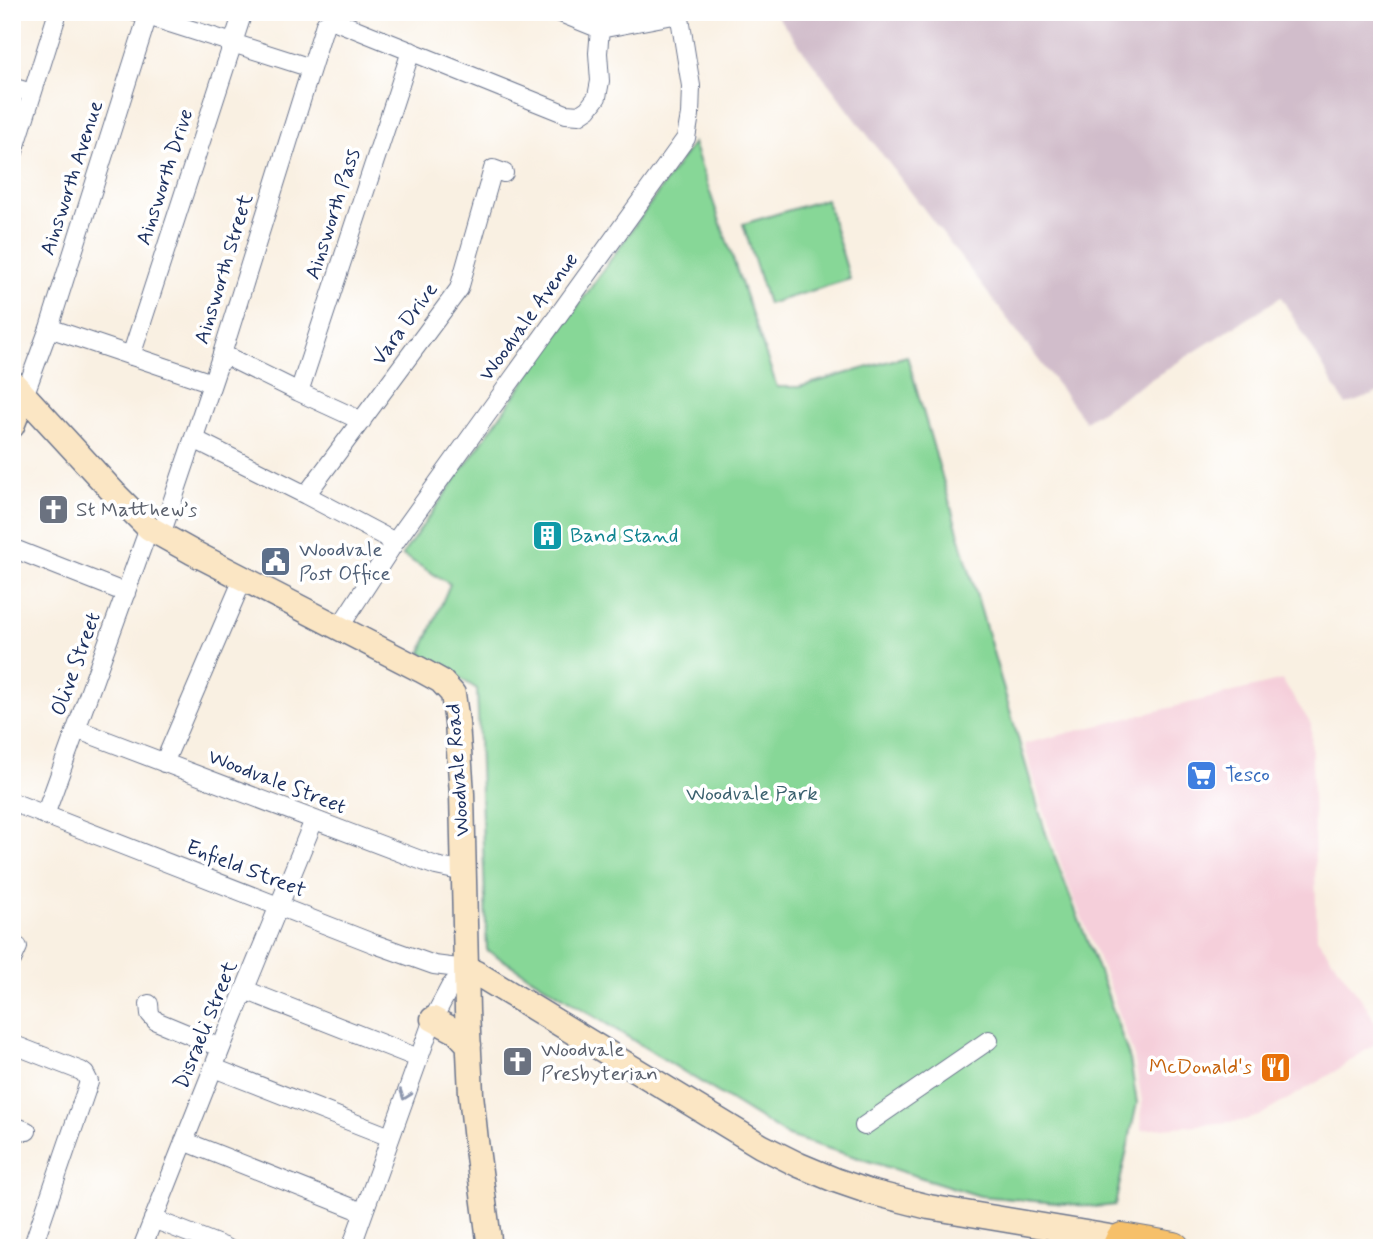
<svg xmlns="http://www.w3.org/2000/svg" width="1394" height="1260" viewBox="0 0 1394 1260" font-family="Mynerve,sans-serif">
<rect width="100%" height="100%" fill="#fff"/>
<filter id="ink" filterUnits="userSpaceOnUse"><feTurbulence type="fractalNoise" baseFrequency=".0143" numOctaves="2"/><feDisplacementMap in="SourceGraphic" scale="14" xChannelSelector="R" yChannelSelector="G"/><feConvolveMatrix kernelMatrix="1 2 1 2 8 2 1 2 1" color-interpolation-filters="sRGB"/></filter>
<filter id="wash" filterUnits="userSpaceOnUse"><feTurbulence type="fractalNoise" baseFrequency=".00686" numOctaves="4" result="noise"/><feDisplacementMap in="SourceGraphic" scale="28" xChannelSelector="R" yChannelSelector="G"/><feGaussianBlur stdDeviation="1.57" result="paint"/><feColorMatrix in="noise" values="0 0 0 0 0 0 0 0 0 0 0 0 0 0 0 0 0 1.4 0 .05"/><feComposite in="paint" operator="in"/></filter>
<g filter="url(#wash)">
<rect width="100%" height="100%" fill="#f9f0e2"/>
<!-- built -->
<path fill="#f5cfda" d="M1282 680 1311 724 1317 938 1367 1007 1376 1024 1375 1044 1331 1074 1259 1116 1241 1121 1141 1130 1142 1101 1134 1057 1110 987 1069 886 1051 835 1024 744Z"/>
<!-- industrial -->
<path fill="#d1bdcb" d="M774 12H1382V391L1346 405 1281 297 1085 421Z"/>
<!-- green -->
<path fill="#87d797" stroke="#51837a" stroke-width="2" d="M693 143 777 387H799L907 356 1045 831 1106 990 1130 1060 1137 1103 1115 1205 1098 1207 980 1196 788 1136 487 950 477 689 421 653 450 584 402 555Z
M826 199 850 279 768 304 743 224Z"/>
</g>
<g filter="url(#ink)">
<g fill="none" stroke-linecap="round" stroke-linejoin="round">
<defs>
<path id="street" d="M135 12 311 68
M558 12 600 29 679 14
M12 87 32 93
M12 158 58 12
M49 328 212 383
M222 354 299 392 362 421
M131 356 243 12
M299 392 411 51
M24 396 49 328 149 12
M194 439 306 495 395 542
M306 495 459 289 493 169 504 173
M161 535 222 354 325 24 333 20 566 114 579 115 588 109 597 97 600 81 598 53 600 29
M12 548 126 593
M339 628 395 542 686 138 690 115 691 86 679 12
M76 729 436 866 464 872
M164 763 243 579
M12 802 375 944 434 965 466 969
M45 815 149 528
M12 960 18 947
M245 990 418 1058
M149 1004 150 1014 156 1021 221 1048
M12 1044 81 1071 85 1074 89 1082 32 1248
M214 1068 390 1137
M12 1125 27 1131
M864 1126 989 1040
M184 1141 363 1212
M153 1219 227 1248
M142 1248 229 1028 314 820
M351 1248 433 1019 450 987 466 969"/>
<path id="secondary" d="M12 382 116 495 149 528 192 552 421 670 441 681 453 694 457 723 462 794 467 1011 471 1094 476 1141 490 1248
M12 426 24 396
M466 969 476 973 761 1146 799 1165 835 1180 870 1192 929 1207 1122 1239
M433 1019 457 1032 469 1045"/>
<path id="highway" d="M1118 1248 1122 1239 1174 1248"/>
</defs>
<!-- street casing -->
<use href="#street" stroke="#69738c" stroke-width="20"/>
<!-- secondary casing -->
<use href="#secondary" stroke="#69738c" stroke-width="27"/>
<!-- highway casing -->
<use href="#highway" stroke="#69738c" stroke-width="34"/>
<!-- street -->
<use href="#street" stroke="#fff" stroke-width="18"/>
<!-- secondary -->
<use href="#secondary" stroke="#fbe6c4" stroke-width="24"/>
<!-- highway -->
<use href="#highway" stroke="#f6c06b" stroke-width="32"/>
</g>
<!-- one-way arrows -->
<defs><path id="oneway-chevron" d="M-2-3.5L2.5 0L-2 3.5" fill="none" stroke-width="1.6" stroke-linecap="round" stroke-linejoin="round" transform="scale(1.75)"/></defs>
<use stroke="#8d97ae" href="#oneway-chevron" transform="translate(405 1095) rotate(110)"/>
</g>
<!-- icons -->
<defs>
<symbol id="church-square" viewBox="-11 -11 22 22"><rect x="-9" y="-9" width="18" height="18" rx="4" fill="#6b7280" stroke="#fff"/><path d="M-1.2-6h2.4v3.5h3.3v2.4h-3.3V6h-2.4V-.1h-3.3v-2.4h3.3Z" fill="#fff"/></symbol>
<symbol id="building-square" viewBox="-11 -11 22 22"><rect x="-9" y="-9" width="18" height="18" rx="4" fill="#0f9aa8" stroke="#fff"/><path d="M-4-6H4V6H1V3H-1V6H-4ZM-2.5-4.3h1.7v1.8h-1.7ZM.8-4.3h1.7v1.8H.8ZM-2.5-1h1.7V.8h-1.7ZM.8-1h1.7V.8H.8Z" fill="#fff"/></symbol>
<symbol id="civic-square" viewBox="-11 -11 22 22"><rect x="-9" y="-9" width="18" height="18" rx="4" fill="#5c6f8a" stroke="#fff"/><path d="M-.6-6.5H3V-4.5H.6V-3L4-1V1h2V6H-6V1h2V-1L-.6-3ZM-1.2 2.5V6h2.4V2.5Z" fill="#fff"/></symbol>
<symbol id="supermarket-square" viewBox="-11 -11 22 22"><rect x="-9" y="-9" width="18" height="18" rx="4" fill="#3f7fe0" stroke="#fff"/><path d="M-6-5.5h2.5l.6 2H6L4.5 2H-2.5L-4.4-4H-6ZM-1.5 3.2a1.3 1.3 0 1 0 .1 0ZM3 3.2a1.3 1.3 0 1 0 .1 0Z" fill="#fff"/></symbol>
<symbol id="restaurant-square" viewBox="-11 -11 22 22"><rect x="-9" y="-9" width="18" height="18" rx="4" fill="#e8710a" stroke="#fff"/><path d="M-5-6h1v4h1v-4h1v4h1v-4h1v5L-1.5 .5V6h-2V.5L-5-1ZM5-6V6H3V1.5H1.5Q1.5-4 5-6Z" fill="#fff"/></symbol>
</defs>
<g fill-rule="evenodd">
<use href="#church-square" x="36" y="492" width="35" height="35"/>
<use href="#building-square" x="530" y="518" width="35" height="35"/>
<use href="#civic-square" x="258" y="544" width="35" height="35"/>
<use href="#supermarket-square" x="1184" y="758" width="35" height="35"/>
<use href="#church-square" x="500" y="1044" width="35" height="35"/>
<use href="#restaurant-square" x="1258" y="1050" width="35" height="35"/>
</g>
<g text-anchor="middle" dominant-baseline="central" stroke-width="7" stroke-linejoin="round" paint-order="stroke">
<!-- street labels -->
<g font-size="21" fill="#1b2f5e" stroke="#fff">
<text transform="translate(165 177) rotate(-72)">Ainsworth Drive</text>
<text transform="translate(72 178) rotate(-72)">Ainsworth Avenue</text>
<text transform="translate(333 214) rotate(-72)">Ainsworth Pass</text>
<text transform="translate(224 269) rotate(-73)">Ainsworth Street</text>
<text transform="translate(529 317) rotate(-54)">Woodvale Avenue</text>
<text transform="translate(405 324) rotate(-54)">Vara Drive</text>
<text transform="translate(76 664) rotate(-70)">Olive Street</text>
<text transform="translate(458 770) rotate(-94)">Woodvale Road</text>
<text transform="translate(277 782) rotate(21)">Woodvale Street</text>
<text transform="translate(246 869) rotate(21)">Enfield Street</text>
<text transform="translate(206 1025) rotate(-68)">Disraeli Street</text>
</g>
<!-- worship labels -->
<g font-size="21" fill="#5b616d" stroke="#fff" text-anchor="start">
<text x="76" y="510">St Matthew’s</text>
<text x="541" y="1050">Woodvale<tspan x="541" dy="24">Presbyterian</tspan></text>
</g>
<!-- culture labels -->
<g font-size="21" fill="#0d838f" stroke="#fff" text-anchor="start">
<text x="570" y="536">Band Stand</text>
</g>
<!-- service labels -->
<g font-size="21" fill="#4e5e75" stroke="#fff" text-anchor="start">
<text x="299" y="550">Woodvale<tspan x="299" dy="24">Post Office</tspan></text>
</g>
<!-- shop labels -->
<g font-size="21" fill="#366cbe" stroke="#fff" text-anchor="start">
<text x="1225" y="775">Tesco</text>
</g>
<!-- park labels -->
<g font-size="21" fill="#3b616f" stroke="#fff">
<text x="752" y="794">Woodvale Park</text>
</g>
<!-- food labels -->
<g font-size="21" fill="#c56008" stroke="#fff" text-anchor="end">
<text x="1252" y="1067">McDonald's</text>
</g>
</g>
<!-- margin -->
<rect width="1394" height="1260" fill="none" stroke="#fff" stroke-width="42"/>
</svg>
